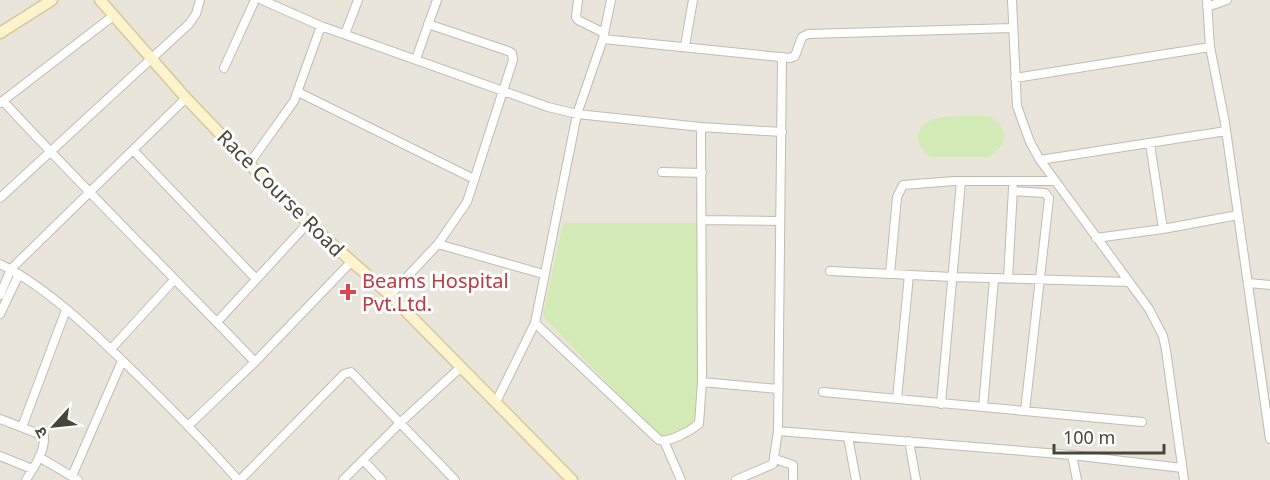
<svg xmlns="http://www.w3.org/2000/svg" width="1270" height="480" viewBox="0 0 1270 480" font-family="'Noto Sans','Noto Sans Devanagari',sans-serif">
<rect width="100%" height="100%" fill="#f6f3ec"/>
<!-- residential -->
<path fill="#eae5da" d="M0 0H1270V480H0Z"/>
<!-- green -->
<path fill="#d2eab5" d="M988 116C1010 127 1009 146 988 157H932C925 154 919 147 918 139 916 110 970 117 988 116Z
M563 223H697L699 420 662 440 543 316Z"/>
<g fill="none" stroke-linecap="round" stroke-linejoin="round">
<defs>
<path id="street" d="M262 0 321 26 548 107 577 114 701 127 782 132
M578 0 576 17 578 20 604 33
M1012 0 1017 106 1030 142 1040 160 1149 309 1163 336 1166 350 1184 480
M1207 0 1210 47 1225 123 1270 439
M1207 7 1227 0
M345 34 358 0
M603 39 790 58 795 56 802 37 808 34 1012 28
M685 46 693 0
M416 59 437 0
M224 68 255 0
M1015 78 1210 47
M298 92 474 179
M3 101C85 190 171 274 255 362
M0 103 113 16
M1150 144 1163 229
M133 150 256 279
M1040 160 1226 131
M249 164 294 101 321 26
M662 172 702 173
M1013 191 1045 193 1049 198 1025 411
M0 198 189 24 196 14 200 0
M702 220 780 221
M1096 238 1163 229 1238 215
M438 244 543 274
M0 264C44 285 91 330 126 364 165 402 203 440 238 480
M830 271 952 277 1129 282
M890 274 897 197 903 185 954 181H1055
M1008 279 1013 188
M1249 283 1270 285
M0 295 11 269 186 98
M390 295 438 244 467 202 513 60 512 53 508 51 428 24
M0 314 19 274
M217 322 308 223
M535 323 659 440C669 443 690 431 699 424L702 382 701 127
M111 349 174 280
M702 382 778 389
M823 392 1142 422
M897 399 909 275
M496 402 535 323 577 114 603 39 611 0
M941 404 961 181
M983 407 994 279
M0 419 44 436C45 452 34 467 26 480
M189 425 255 362 351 262
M22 427 66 310
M778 431 782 57
M848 437 856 480
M664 441 681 480
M909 441 916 480
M1072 455 1077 480
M0 456 32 469
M39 457 78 480
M775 459 793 465V480
M363 460 382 480
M72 476 122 361
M240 480 344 374 351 372 455 480
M343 480 401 422 461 367
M736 480 773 464 778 431 1072 455 1182 468"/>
<path id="secondary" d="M100 0 186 98 249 164 308 223 390 295 572 480
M0 33 52 0"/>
</defs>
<!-- street casing -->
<use href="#street" stroke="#c2bbae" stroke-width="10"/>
<!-- secondary casing -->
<use href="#secondary" stroke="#d6c79b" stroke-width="13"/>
<!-- street -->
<use href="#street" stroke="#fff" stroke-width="8"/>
<!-- secondary -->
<use href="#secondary" stroke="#fff3cd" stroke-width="10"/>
</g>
<!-- markers -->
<path fill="#e0444e" stroke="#fff" stroke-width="2" d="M345 283h6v6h6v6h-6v6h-6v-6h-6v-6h6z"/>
<g text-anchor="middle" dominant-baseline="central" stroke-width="6" stroke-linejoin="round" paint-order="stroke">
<!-- street labels -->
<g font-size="20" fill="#4b4439" stroke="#fff">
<text transform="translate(281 193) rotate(45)">Race Course Road</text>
</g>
<!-- health labels -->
<g font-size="20" fill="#be3a42" stroke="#fff" text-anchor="start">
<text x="362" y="280">Beams Hospital<tspan x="362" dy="23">Pvt.Ltd.</tspan></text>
</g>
</g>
<!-- north arrow -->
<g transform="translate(54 426) rotate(243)" stroke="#ffffff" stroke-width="4.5" paint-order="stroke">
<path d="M0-4.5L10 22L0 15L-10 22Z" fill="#4b4439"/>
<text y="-9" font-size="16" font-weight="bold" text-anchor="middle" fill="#4b4439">उ</text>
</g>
<!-- scale -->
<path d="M1054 444v9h110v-9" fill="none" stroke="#4b4439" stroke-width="3"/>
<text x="1063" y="444" font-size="18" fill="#4b4439" stroke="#ffffff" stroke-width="4.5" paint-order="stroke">100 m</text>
</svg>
